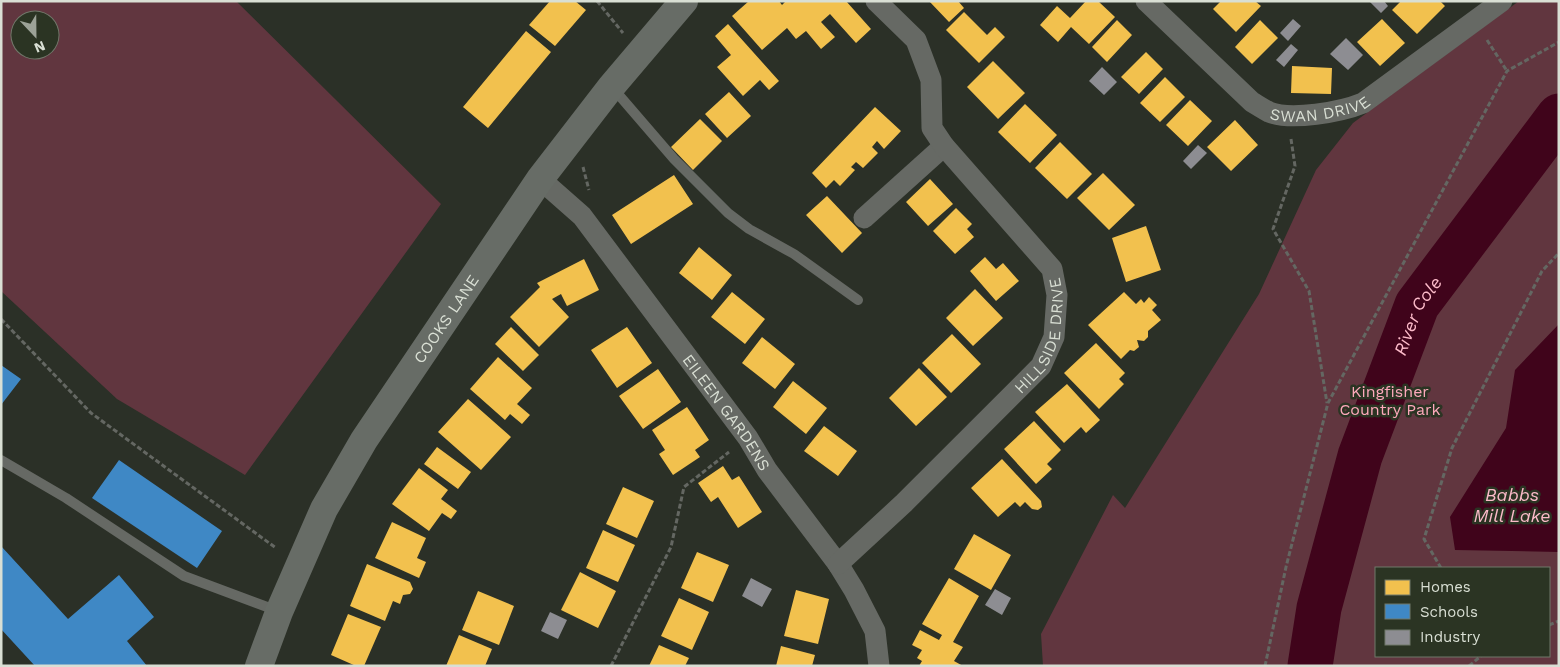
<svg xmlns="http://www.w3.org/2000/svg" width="1560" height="667" viewBox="0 0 1560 667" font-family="'Work Sans',sans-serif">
<rect width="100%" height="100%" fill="#2b3027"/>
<!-- green -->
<path fill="#61363f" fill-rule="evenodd" d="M1 1H236L441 204 245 475 117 399 1 291ZM20 20H50V50H20Z
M1519 1H1559V666H1043L1041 634 1113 495 1125 508 1259 294 1316 170 1353 123ZM1376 568H1549V656H1376Z"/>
<!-- water -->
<path fill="#40041b" d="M1559 324V552L1455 550 1450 517 1506 428 1515 370Z"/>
<!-- homes -->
<path fill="#f2c14e" d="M550 1H575L586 10 555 46 529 25Z
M749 1H779L782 5 786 1H846L871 29 856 43 830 14 821 22 835 37 821 49 806 31 796 39 787 28 762 50 732 16Z
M929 1H958L964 8 949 22Z
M1086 1H1098L1115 17 1089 44 1071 27 1058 42 1040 25 1057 6 1070 18Z
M1221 1H1255L1261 6 1236 32 1213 9Z
M1401 1H1440L1445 6 1417 34 1392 10Z
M964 12 987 35 995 27 1005 37 979 63 946 30Z
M1382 19 1405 43 1380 66 1357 42Z
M1117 20 1132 35 1107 62 1092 47Z
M1260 20 1278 38 1252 64 1235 47Z
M728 24 779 81 769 90 760 80 743 96 717 67 731 55 715 36Z
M526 31 551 52 488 128 463 107Z
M1146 52 1163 69 1139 94 1121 77Z
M993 61 1025 93 998 119 967 87Z
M1292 66 1332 68 1331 94 1291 93Z
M1165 77 1185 97 1160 122 1140 103Z
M729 92 751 116 727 138 705 114Z
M1190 100 1212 121 1188 146 1166 125Z
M1025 104 1057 135 1030 163 998 132Z
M875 107 901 131 884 149 877 141 872 147 878 153 863 168 856 162 851 167 855 170 840 186 834 180 826 188 812 173Z
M700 119 722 141 693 170 671 147Z
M1235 120 1258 145 1231 171 1207 147Z
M1060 142 1092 174 1067 199 1035 168Z
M1103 173 1135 205 1109 230 1077 198Z
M674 175 693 204 631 244 612 215Z
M930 179 953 204 928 226 906 202Z
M827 196 862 233 842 253 806 215Z
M956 208 972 224 967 229 974 237 955 254 933 231Z
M1146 226 1161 270 1126 282 1112 238Z
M699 247 732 275 712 300 679 273Z
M985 257 996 269 1003 263 1019 281 996 301 970 271Z
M584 259 599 290 567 306 561 294 552 299 569 317 539 347 510 317 540 287 537 283Z
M975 289 1003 318 973 346 946 318Z
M732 292 765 319 745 344 711 317Z
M1124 292 1136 304 1141 299 1144 303 1149 297 1157 305 1152 310 1161 320 1148 331V337L1144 341 1137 340 1139 347 1134 351 1130 350 1121 359 1088 325Z
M511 327 539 355 523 371 495 344Z
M627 327 652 363 617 388 591 350Z
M952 334 981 364 951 393 922 363Z
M762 337 795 364 775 389 742 363Z
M1096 343 1125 373 1119 379 1124 384 1099 409 1064 373Z
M498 357 532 388 517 404 530 415 522 424 510 414 505 420 470 389Z
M919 368 947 397 916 426 889 398Z
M658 369 681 402 643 429 619 396Z
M793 381 827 408 806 434 773 407Z
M1067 384 1100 420 1086 433 1081 427 1064 443 1035 412Z
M468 399 511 437 481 470 438 432Z
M687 407 709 440 695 450 700 457 673 475 659 454 665 450 652 430Z
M1034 421 1061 450 1047 464 1052 469 1036 484 1004 449Z
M824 426 857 451 838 476 804 451Z
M437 447 471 472 458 489 424 464Z
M1002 459 1041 501 1042 507 1038 510 1032 509 1025 502 1020 507 1015 502 998 517 971 488Z
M723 466 732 480 739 476 762 512 738 528 718 497 711 502 698 483Z
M419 468 448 490 441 499 457 511 451 519 442 513 429 531 392 504Z
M623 487 654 501 637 538 606 524Z
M392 522 426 538 417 558 426 562 419 578 375 558Z
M603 530 635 545 618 582 586 568Z
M974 534 1011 555 991 590 954 569Z
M697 552 729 565 713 602 681 588Z
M367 564 410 582 413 589 410 594 403 595 400 604 393 601 385 621 350 606Z
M580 572 616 591 598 628 561 610Z
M949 578 979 596 953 642 963 647 954 661 963 666H919L922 661 917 658 922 650 912 645 920 630 939 640 942 635 922 624Z
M796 590 829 599 818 644 784 636Z
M478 591 514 606 499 645 462 630Z
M679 598 709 612 692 650 661 636Z
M348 614 381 627 364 666H356L331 655Z
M459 635 492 649 485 666H446Z
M659 645 689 658 685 666H649Z
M781 646 815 655 812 666H776Z"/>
<!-- schools -->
<path fill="#3f88c5" d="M1 365 21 379 1 405Z
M119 460 222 531 197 568 92 498Z
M1 546 68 619 119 575 154 617 127 641 147 666H35L1 629Z"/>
<!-- industry -->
<path fill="#8d8d92" d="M1369 1H1384L1388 6 1381 13Z
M1293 19 1301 26 1288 41 1280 33Z
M1346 38 1363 55 1348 70 1330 54Z
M1291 44 1298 50 1284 67 1276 60Z
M1102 67 1117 82 1104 95 1089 81Z
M1198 145 1207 153 1191 169 1183 161Z
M751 578 772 589 762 607 742 596Z
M995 589 1011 598 1002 615 985 605Z
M550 612 567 620 558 639 541 631Z"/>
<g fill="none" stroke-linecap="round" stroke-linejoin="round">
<!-- river -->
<path stroke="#40041b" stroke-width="45" id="s1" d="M1310 666 1319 608 1360 456 1417 305 1559 116"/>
<!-- path -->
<path stroke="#646762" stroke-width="3" stroke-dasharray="5 2.5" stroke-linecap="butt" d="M597 1 623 33
M1487 40 1507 71
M1291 139 1295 166 1273 229 1309 291 1327 403
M583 167 589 190
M1 319 91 413 276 548
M1441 568 1424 539 1452 448 1542 271 1559 253
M1549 625 1559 621
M611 666 671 547 684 487 729 452
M1265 666 1286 567 1328 403 1507 71 1559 42
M1469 666 1481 656"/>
<!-- lane -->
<path stroke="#666964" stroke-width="10" d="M612 87 674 159 728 213 749 229 794 254 858 300
M1 460 66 498 184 576 278 611"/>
<!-- street -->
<g stroke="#666964" stroke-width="21">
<path id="s2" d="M1146 1 1252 102C1257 105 1263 109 1269 112 1291 121 1341 112 1363 103L1502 1"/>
<path id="s3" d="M540 179 582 216 748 438 767 470 838 564 854 590 875 631 879 666"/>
<path d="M864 218 944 146"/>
<path id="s4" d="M838 564 904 503 1041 366 1054 337 1057 295 1052 269 944 146 932 128 931 80 916 40 876 1"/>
</g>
<!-- secondary -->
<path stroke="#676c66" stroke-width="28" id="s5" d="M259 666 279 612 324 509 364 440 540 179 611 87 684 1"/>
</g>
<g text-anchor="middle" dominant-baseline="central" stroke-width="5" stroke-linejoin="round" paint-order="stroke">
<!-- street labels -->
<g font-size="16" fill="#d9dfd4" stroke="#2b3423">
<text stroke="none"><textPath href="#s2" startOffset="218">SWAN DRIVE</textPath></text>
<text stroke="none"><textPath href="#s5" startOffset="396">COOKS LANE</textPath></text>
<text stroke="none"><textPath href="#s4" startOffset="312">HILLSIDE DRIVE</textPath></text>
<text stroke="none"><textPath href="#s3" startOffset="300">EILEEN GARDENS</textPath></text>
</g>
<!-- park labels -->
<g font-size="16" fill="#fda8bb" stroke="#2b3423">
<text x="1390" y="391">Kingfisher<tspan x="1390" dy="18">Country Park</tspan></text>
</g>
<!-- water labels -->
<g font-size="18" font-style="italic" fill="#fcbbc9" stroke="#2b3423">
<text stroke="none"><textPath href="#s1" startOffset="368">River Cole</textPath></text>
<text x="1512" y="494">Babbs<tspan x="1512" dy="21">Mill Lake</tspan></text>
</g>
</g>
<!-- border -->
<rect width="1560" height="667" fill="none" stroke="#d9dfd4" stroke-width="5"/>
<!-- legend -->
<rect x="1375" y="567" width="175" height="90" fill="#2b3423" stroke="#71786a"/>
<rect x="1385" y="580" width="25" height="15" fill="#f2c14e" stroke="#71786a"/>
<text x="1420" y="592" font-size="15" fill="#d9dfd4">Homes</text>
<rect x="1385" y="604" width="25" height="15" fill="#3f88c5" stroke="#71786a"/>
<text x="1420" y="617" font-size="15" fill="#d9dfd4">Schools</text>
<rect x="1385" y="630" width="25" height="15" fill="#8d8d92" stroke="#71786a"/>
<text x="1420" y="642" font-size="15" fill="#d9dfd4">Industry</text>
<!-- north arrow -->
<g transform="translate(35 35) rotate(158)"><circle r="24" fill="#2b3423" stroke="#71786a"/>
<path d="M0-4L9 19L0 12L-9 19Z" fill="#9ca297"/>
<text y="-8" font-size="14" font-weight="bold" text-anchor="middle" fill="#d9dfd4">N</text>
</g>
</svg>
